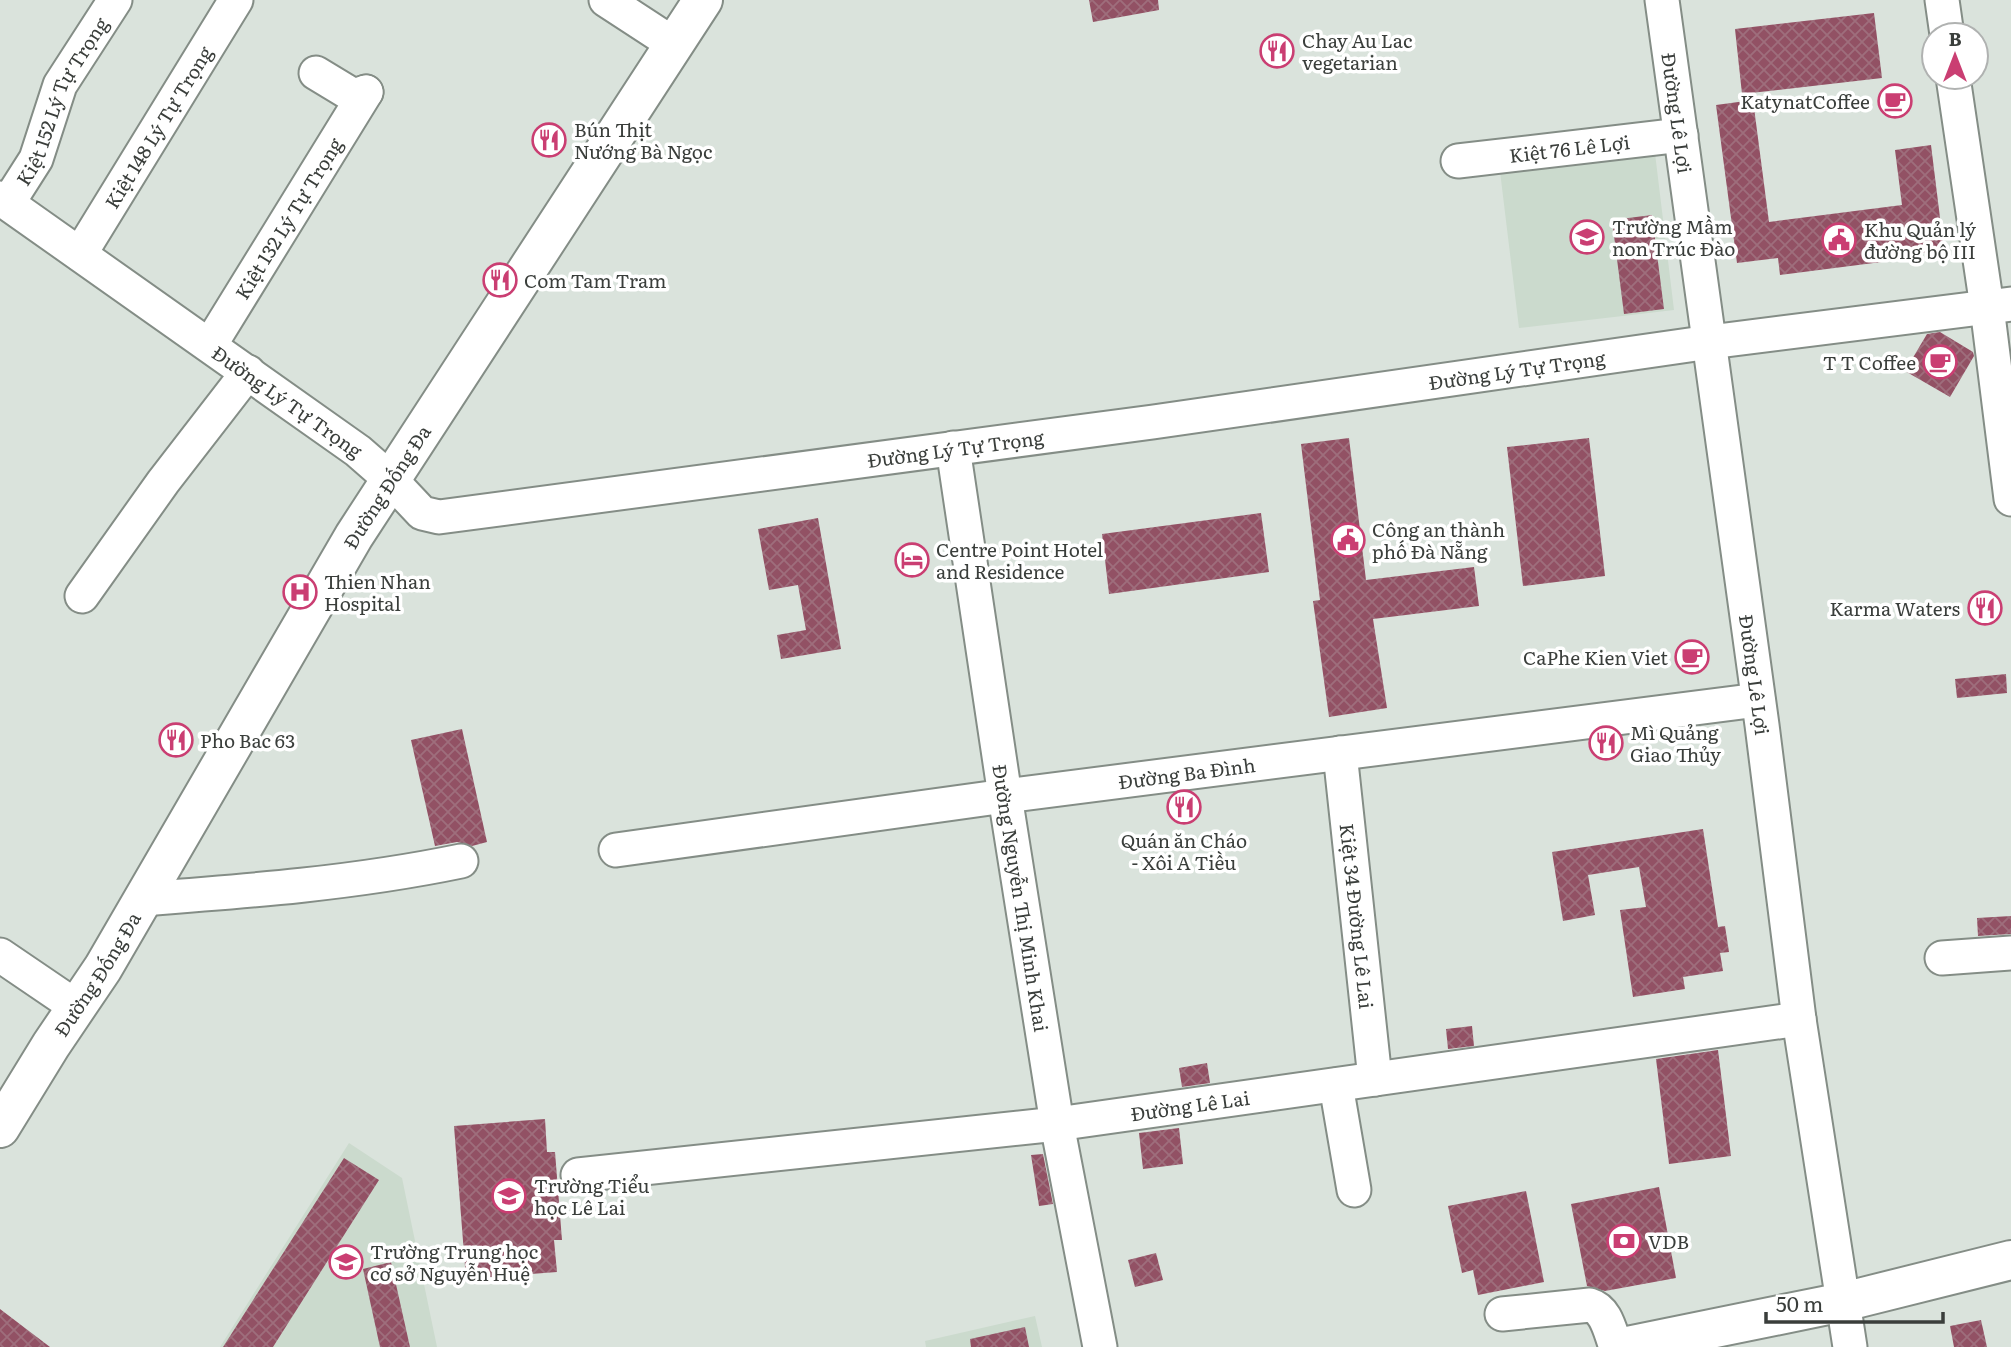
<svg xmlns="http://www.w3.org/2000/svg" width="2011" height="1347" viewBox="0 0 2011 1347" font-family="Literata,serif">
<defs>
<pattern id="building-cross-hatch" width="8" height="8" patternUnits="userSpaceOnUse" patternTransform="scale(1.75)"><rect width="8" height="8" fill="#925164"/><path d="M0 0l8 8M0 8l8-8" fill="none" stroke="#9e6e7c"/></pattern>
</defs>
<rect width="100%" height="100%" fill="#dae3dc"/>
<!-- built -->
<path fill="#cbdacd" d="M1654 145 1674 310 1519 328 1499 163Z
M349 1143 402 1178 437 1347H220Z
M1035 1316 1042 1347H926L925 1341Z"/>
<!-- building -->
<path fill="url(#building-cross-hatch)" d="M1089 0H1158L1159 10 1093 22Z
M1874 13 1882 78 1742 94 1735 29Z
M1753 100 1769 222 1902 205 1895 150 1931 145 1944 250 1904 255 1905 259 1780 275 1778 258 1737 263 1716 105Z
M1652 215 1664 309 1624 314 1612 220Z
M1940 332 1973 352 1974 356 1950 397 1905 371 1927 334Z
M1349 438 1366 580 1474 567 1479 606 1373 619 1387 708 1329 717 1313 601 1320 600 1301 444Z
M1589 438 1605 576 1523 586 1507 447Z
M1261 513 1269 572 1109 594 1102 534Z
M818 518 841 649 781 659 777 635 806 630 798 585 769 590 758 529Z
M2006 674 2007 693 1957 698 1955 679Z
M462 729 487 842 472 846 457 842 435 846 411 740Z
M1703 829 1718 927 1725 926 1729 952 1720 953 1723 971 1683 977 1685 989 1633 997 1620 910 1646 907 1639 867 1588 875 1595 915 1563 921 1552 852Z
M2011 916V934L1978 936 1977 918Z
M1472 1026 1474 1046 1448 1049 1446 1029Z
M1718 1050 1731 1156 1669 1164 1656 1059Z
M1207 1063 1210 1083 1182 1087 1179 1068Z
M545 1119 547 1152H555L562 1240H554L557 1272 466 1279 454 1126Z
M1179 1128 1183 1164 1143 1169 1139 1133Z
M1043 1154 1053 1204 1039 1206 1031 1155Z
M344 1158 379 1180 273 1347H223Z
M1659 1187 1676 1278 1605 1291 1587 1286 1571 1204Z
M1526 1191 1544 1282 1478 1295 1473 1270 1462 1273 1448 1206Z
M1156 1253 1163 1280 1135 1287 1128 1260Z
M391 1262 410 1347H380L363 1269Z
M0 1309 50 1347H0Z
M1981 1320 1987 1347H1954L1950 1326Z
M1025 1327 1029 1347H971L970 1339Z"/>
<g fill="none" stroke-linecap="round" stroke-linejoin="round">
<defs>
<g id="minor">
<path d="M606 0 675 45"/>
<path id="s1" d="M1662 0 1762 725 1799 1019 1850 1347"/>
<path d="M1942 0 1947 35"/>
<path d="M316 73 354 96 366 92"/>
<path d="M1953 77 1987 307 2011 499"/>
<path id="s2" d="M1458 161 1681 135"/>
<path id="s3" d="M0 198 358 451 390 479 422 513 439 517 1153 422 1710 342 2011 304"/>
<path id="s4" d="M8 203 36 159 60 85 115 0"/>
<path id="s5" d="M80 254 236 0"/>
<path id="s6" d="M210 345 366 92"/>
<path id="s7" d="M953 448 1005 796 1057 1124 1100 1347"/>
<path d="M82 596 163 482 248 372"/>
<path id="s8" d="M1340 753 1375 1079"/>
<path id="s9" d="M616 850 1005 796 1758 700"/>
<path d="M142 899C249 891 355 883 461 861"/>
<path d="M0 955 78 1008"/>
<path d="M1942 958 2011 953"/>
<path d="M1336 1085 1354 1190"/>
<path id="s10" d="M578 1175 1057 1124 1799 1019"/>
<path d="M1502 1314 1590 1305C1607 1310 1610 1332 1616 1347"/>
</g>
<g id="major">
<path id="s11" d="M0 1128 51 1045 103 968 354 536 703 0"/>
<path d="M1622 1347 1843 1302 2011 1260"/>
</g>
</defs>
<!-- minor casing -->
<use href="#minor" stroke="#848d86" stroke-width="37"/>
<!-- major casing -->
<use href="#major" stroke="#848d86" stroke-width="42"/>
<!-- minor -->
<use href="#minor" stroke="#fff" stroke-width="33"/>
<!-- major -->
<use href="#major" stroke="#fff" stroke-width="38"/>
</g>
<!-- icons -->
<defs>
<symbol id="restaurant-ring" viewBox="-11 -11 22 22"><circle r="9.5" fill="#fff" stroke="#ca3e72" stroke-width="1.5"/><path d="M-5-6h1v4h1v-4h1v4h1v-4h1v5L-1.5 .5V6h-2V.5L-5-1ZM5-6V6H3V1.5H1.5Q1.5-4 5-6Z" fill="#ca3e72"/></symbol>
<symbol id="cafe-ring" viewBox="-11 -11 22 22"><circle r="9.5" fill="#fff" stroke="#ca3e72" stroke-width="1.5"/><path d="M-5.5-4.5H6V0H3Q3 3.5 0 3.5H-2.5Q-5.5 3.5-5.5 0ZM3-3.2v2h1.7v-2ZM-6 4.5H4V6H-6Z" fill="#ca3e72"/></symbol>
<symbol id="school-ring" viewBox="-11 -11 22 22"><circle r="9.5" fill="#fff" stroke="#ca3e72" stroke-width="1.5"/><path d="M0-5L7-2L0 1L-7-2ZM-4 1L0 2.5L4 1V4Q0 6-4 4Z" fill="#ca3e72"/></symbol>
<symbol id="civic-ring" viewBox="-11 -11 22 22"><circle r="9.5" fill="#fff" stroke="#ca3e72" stroke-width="1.5"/><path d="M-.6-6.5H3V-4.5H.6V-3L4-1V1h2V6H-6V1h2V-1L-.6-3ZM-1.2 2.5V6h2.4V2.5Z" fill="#ca3e72"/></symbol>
<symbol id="hotel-ring" viewBox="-11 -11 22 22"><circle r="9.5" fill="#fff" stroke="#ca3e72" stroke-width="1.5"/><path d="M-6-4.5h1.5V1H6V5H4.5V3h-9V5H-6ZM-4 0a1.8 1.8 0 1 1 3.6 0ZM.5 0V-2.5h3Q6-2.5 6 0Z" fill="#ca3e72"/></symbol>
<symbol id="hospital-ring" viewBox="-11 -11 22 22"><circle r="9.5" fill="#fff" stroke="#ca3e72" stroke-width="1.5"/><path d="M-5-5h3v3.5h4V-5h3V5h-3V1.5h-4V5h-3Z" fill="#ca3e72"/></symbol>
<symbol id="bank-ring" viewBox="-11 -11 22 22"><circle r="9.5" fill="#fff" stroke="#ca3e72" stroke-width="1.5"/><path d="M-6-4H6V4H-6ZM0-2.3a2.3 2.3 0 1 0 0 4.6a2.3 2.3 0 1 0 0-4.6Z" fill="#ca3e72"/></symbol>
</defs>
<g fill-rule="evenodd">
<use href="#restaurant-ring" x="1258" y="32" width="38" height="38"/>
<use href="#cafe-ring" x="1876" y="82" width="38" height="38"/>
<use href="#restaurant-ring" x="530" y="121" width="38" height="38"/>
<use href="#school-ring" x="1568" y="218" width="38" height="38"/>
<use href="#civic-ring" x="1820" y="221" width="38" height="38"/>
<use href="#restaurant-ring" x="481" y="261" width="38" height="38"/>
<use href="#cafe-ring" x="1921" y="343" width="38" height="38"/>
<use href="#civic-ring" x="1329" y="521" width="38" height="38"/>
<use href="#hotel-ring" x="893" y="541" width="38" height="38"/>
<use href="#hospital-ring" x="281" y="573" width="38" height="38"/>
<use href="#restaurant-ring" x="1966" y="589" width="38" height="38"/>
<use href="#cafe-ring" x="1673" y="638" width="38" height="38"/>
<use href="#restaurant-ring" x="157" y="721" width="38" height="38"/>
<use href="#restaurant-ring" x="1587" y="724" width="38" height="38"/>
<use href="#restaurant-ring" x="1165" y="788" width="38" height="38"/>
<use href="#school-ring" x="490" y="1177" width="38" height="38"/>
<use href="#bank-ring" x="1605" y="1222" width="38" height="38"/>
<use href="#school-ring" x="327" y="1243" width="38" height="38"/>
</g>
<g text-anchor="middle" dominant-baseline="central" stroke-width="7" stroke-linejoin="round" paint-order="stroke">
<!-- poi labels -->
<g font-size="19" fill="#3a3e3b" stroke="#fff" text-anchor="start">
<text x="1302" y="40">Chay Au Lac<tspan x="1302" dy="22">vegetarian</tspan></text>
<text x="1870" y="101" text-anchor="end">KatynatCoffee</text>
<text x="574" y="129">Bún Thịt<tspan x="574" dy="22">Nướng Bà Ngọc</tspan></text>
<text x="1612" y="226">Trường Mầm<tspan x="1612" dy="22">non Trúc Đào</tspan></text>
<text x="1864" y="229">Khu Quản lý<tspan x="1864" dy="22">đường bộ III</tspan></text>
<text x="524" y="280">Com Tam Tram</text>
<text x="1916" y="362" text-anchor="end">T T Coffee</text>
<text x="1372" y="529">Công an thành<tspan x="1372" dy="22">phố Đà Nẵng</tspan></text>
<text x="936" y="549">Centre Point Hotel<tspan x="936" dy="22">and Residence</tspan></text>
<text x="324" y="581">Thien Nhan<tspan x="324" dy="22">Hospital</tspan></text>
<text x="1960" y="608" text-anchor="end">Karma Waters</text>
<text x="1668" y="657" text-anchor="end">CaPhe Kien Viet</text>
<text x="1630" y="732">Mì Quảng<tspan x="1630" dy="22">Giao Thủy</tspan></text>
<text x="200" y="740">Pho Bac 63</text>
<text x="1184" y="840" text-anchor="middle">Quán ăn Cháo<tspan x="1184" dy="22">- Xôi A Tiều</tspan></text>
<text x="534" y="1185">Trường Tiểu<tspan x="534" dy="22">học Lê Lai</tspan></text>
<text x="1648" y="1241">VDB</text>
<text x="370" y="1251">Trường Trung học<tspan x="370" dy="22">cơ sở Nguyễn Huệ</tspan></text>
</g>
<!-- street labels -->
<g font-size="19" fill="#3a3e3b" stroke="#fff">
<text stroke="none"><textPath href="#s4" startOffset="116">Kiệt 152 Lý Tự Trọng</textPath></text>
<text stroke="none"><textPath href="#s1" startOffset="114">Đường Lê Lợi</textPath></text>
<text stroke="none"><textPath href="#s5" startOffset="149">Kiệt 148 Lý Tự Trọng</textPath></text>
<text stroke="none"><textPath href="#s2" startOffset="112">Kiệt 76 Lê Lợi</textPath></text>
<text stroke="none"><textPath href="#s6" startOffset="149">Kiệt 132 Lý Tự Trọng</textPath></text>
<text stroke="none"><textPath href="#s3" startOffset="1633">Đường Lý Tự Trọng</textPath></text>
<text stroke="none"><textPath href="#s3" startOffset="352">Đường Lý Tự Trọng</textPath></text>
<text stroke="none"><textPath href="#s3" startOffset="1066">Đường Lý Tự Trọng</textPath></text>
<text stroke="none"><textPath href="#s11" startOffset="749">Đường Đống Đa</textPath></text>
<text stroke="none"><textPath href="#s1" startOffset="681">Đường Lê Lợi</textPath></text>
<text stroke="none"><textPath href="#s9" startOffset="576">Đường Ba Đình</textPath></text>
<text stroke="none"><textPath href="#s7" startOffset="455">Đường Nguyễn Thị Minh Khai</textPath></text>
<text stroke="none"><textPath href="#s8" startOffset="164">Kiệt 34 Đường Lê Lai</textPath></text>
<text stroke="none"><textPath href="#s11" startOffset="182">Đường Đống Đa</textPath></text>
<text stroke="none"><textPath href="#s10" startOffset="616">Đường Lê Lai</textPath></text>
</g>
</g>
<!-- north arrow -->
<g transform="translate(1955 56)"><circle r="33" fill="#ffffff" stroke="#b0b2b1" stroke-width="2"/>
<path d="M0-5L12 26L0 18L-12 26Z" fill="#ca3e72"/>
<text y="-10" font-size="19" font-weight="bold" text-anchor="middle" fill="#3a3e3b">B</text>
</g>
<!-- scale -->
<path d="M1766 1312v10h177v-10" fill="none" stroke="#3a3e3b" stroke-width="3.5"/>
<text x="1776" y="1312" font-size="21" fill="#3a3e3b" stroke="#ffffff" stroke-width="5" paint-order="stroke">50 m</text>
</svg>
